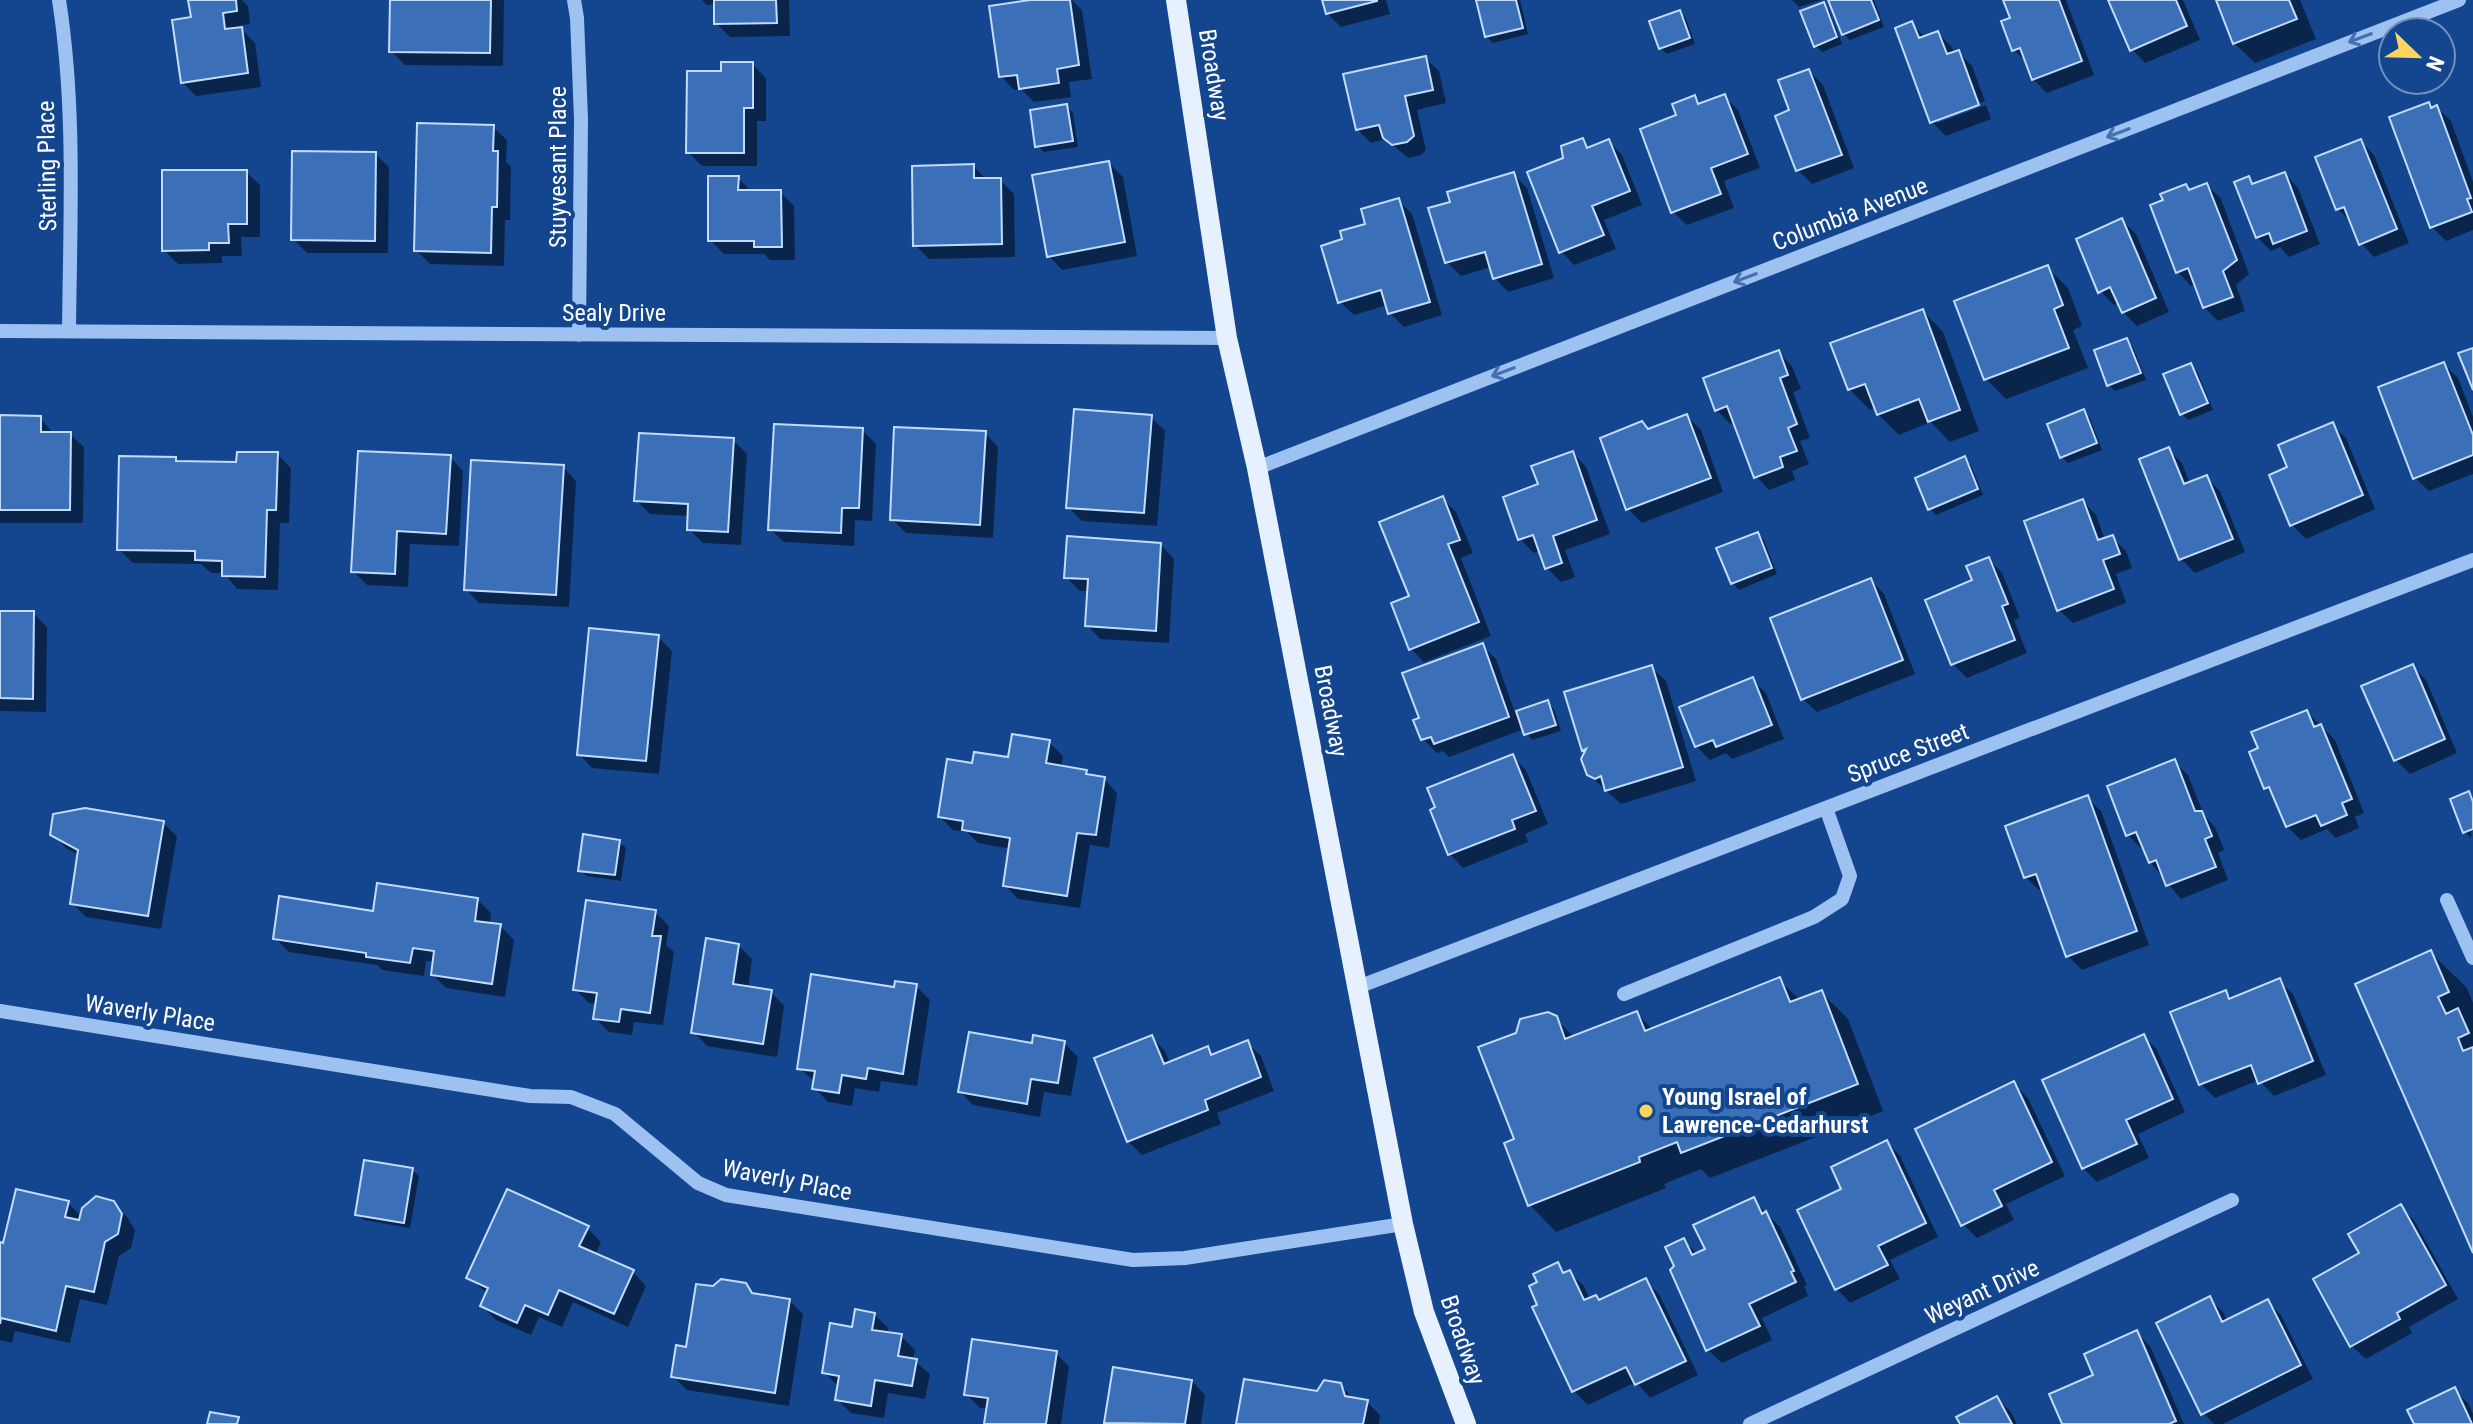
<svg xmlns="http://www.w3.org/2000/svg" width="2473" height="1424" viewBox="0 0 2473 1424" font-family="'Roboto Condensed',sans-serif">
<rect width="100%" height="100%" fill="#13468f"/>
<!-- shadow -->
<path fill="#0007" d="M190 0H242L248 6 250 24 238 26 255 43 261 87 196 96 182 82 193 19Z
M392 0H504L503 66 405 65 391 51Z
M702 0H789L790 36 730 37 716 23V4L707 5Z
M1044 0H1072L1082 10 1092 79 1069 82 1071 97 1034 102 1021 89 1014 90 1001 76Z
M1324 0H1386L1390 14 1341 27 1327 13Z
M1478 0H1520L1528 34 1493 43 1486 36Z
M1792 0H1822L1799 7Z
M1830 0H1874L1884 27 1850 40 1843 34Z
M2005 0H2066L2094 75 2047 93 2033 79 2028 64 2014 50 2012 19Z
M2111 0H2183L2200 40 2145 63 2132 49Z
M2218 0H2300L2316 39 2255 63 2234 43Z
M1823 4 1829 11 1842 44 1822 52 1815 45Z
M1680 12 1686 19 1695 44 1667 54 1660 48Z
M1912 24 1926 38 1938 33 1952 47 1954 54 1958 52 1972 66 1985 101 1937 119V123L1986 105 1991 119 1946 136 1932 122 1898 29Z
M1425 58 1439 71 1446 103 1417 110 1426 150 1421 155 1408 158 1386 139 1371 143 1357 129Z
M752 64 766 78V121H757V166H702L688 152 723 73Z
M1809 71 1823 85 1854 168 1812 184 1798 170 1792 111Z
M1724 96 1738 110 1760 168 1724 181 1734 208 1687 225 1673 212 1679 116 1695 98 1702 105Z
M2429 104 2434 109 2437 108 2451 121 2473 182V230L2446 241 2432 227Z
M1066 106 1073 113 1078 147 1044 152 1037 146Z
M493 127 507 140 506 162 511 167 510 220H505L504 266 430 264 416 250Z
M1582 140 1590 149 1608 141 1622 155 1642 205 1604 220 1616 249 1574 265 1561 251 1565 159Z
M2360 141 2374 155 2409 243 2374 257 2361 243 2351 222 2337 208Z
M375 154 389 167 388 253H307L293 239Z
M1109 163 1123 177 1137 256 1062 270 1049 256Z
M973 166 987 180H1000L1014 194 1015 257 929 259 915 245Z
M246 172 260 185V237H241L242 256H222V263L178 264 164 250Z
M1513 174 1527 188 1554 278 1508 292 1495 278 1491 267 1461 276 1447 262 1452 204Z
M2285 174 2298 188 2320 244 2289 257 2280 247 2271 251 2257 237 2249 179 2255 185Z
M738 178 752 192H780L794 206 795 260H770L764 254H724L710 240Z
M2207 185 2221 199 2249 274 2236 285 2245 311 2218 321 2204 307 2196 284 2191 286 2178 272 2186 186 2191 192Z
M1398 200 1412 214 1442 315 1404 327 1390 313 1388 305 1354 315 1340 302 1344 240Z
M2122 220 2136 234 2169 312 2137 326 2123 312 2119 303 2114 305 2100 291Z
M2047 268 2068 288 2082 326 2073 330 2088 368 2006 399 1986 379Z
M1923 311 1943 332 1979 431 1950 442 1931 422 1899 435 1878 414 1876 407 1870 410 1849 389Z
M2127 340 2133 347 2146 380 2115 391 2109 385Z
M1778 352 1792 366 1801 389 1793 392 1810 438 1800 441 1809 464 1792 471 1795 480 1769 490 1756 476 1735 422 1730 424 1717 410Z
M2444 364 2458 378 2473 417V474L2429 491 2415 478Z
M2190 365 2197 371 2213 410 2188 420 2182 414Z
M2083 412 2090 418 2102 450 2068 463 2062 457Z
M1687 416 1701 430 1723 492 1642 523 1628 509 1602 439 1648 431Z
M0 417 40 418 54 434H70L84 447 83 523H0Z
M1151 417 1165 431 1157 526 1082 521 1068 507Z
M2332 425 2346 438 2375 509 2306 539 2292 525 2290 468Z
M862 430 876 444 872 521 855 520 854 546 784 542 770 529Z
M985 433 998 447 993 538 906 533 892 519Z
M733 440 747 454 741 545 703 543 689 529 690 516 650 514 636 500Z
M2168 449 2182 463 2190 484 2206 477 2220 491 2245 552 2195 573 2181 559 2141 460Z
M1573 453 1586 467 1610 534 1565 550 1575 577 1561 582 1547 568 1541 550 1534 553 1520 539Z
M277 454 291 468 289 523H280L278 590 237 589 224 573H211L201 564 133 563 119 549 175 459 179 463 238 464Z
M450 457 463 471 459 546 410 544 408 587 367 585 353 571Z
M1965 459 1971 465 1983 495 1936 515 1930 508Z
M563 467 576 481 569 607 479 603 466 589Z
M1442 498 1456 512 1473 553 1461 558 1491 636 1424 662 1411 649V597Z
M2083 501 2096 515 2105 540 2112 537 2126 551 2132 568 2116 574 2126 603 2073 623 2059 610Z
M1757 534 1764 540 1777 574 1739 590 1733 583Z
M1161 545 1174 559 1169 643 1100 639 1087 625 1089 591H1080L1066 577Z
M1988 559 2002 573 2020 618 2014 620 2027 653 1967 678 1953 664 1974 581Z
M1871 580 1884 594 1915 674 1817 712 1803 699Z
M0 613H33L47 627 46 712 0 711Z
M658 637 672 651 659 774 592 768 579 754Z
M1482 645 1496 659 1515 713 1547 703 1554 709 1561 731 1532 740 1524 729 1449 757 1443 751 1437 753 1423 739 1421 719Z
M2412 666 2426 680 2457 753 2410 774 2396 760 2364 687Z
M1652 668 1666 681 1696 781 1621 804 1588 774 1587 753 1584 750Z
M1752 680 1766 693 1784 739 1732 759 1726 753 1710 760 1696 746Z
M2307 712 2335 740 2364 813 2355 817 2359 828 2336 838 2327 829 2301 840 2287 826 2275 797 2266 788 2252 753Z
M1049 742 1063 756 1061 768 1086 772 1092 777 1104 779 1117 793 1109 848 1090 845 1080 908 1018 899 1005 885 1011 849 978 843 967 832 953 830 940 817 974 766 1010 760Z
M1513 757 1526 770 1548 824 1525 834 1528 842 1463 868 1450 854Z
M2174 762 2188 775 2204 815 2215 827 2224 850 2218 853 2228 880 2181 899 2150 862 2144 847 2141 848 2128 835Z
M2468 794 2473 798 2471 838 2465 832Z
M2087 798 2101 811 2149 945 2082 970 2068 956 2044 889 2039 890 2025 877Z
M163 823 177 836 161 929 86 917 72 903 79 855 66 848 52 834Z
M619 842 626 848 621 881 587 876 580 870Z
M478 900 491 913 490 925 500 926 514 940 505 997 446 988 433 975 435 962 426 961 424 976 382 970 377 965 289 952 275 938 375 913Z
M655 912 669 926 666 945 674 952 663 1025 634 1022 632 1035 609 1032 595 1018 597 1004 589 1003 575 989Z
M738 945 752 959 748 989 771 992 784 1006 777 1057 707 1046 694 1032Z
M2430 952 2467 988 2473 1003V1248Z
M1779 980 1800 1000 1821 992 1848 1019 1883 1111 1710 1178 1701 1169 1664 1184 1666 1188 1556 1232 1530 1205 1517 1140 1555 1018 1575 1038 1637 1013 1653 1030Z
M2279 981 2293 994 2326 1075 2274 1096 2259 1080 2215 1098 2201 1084 2173 1013 2225 992 2233 999Z
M916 986 930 1000 917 1086 881 1081 879 1092 855 1088 852 1106 828 1102 815 1088V1082L799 1068 896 989Z
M2144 1036 2157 1050 2185 1112 2138 1134 2149 1158 2097 1182 2083 1168Z
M1152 1037 1165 1051 1170 1063 1207 1049 1214 1056 1247 1043 1261 1056 1274 1091 1217 1113 1221 1124 1142 1155 1128 1141Z
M1064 1043 1078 1057 1071 1096 1044 1092 1040 1117 973 1105 960 1091 1034 1046Z
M2014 1084 2028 1098 2065 1176 2006 1204 2014 1220 1977 1238 1963 1224Z
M1887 1142 1900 1156 1938 1237 1890 1260 1900 1279 1850 1303 1837 1289 1800 1211 1844 1190Z
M412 1170 419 1176 410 1228 364 1220 357 1214Z
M1753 1200 1780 1227 1807 1285 1804 1286 1808 1296 1762 1318 1772 1340 1722 1363 1708 1350 1684 1241 1698 1255 1707 1250Z
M68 1203 82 1217 113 1203 127 1217 135 1230 131 1248 119 1256 107 1305 80 1299 70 1343 15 1331 12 1343 0 1340V1244L5 1245Z
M2400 1206 2414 1220 2458 1299 2409 1327 2412 1333 2366 1359 2352 1346 2362 1254Z
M587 1228 601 1242 595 1255 633 1272 646 1286 628 1327 573 1302 562 1327 539 1317 531 1335 496 1320 482 1306 488 1294 469 1278Z
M1557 1264 1567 1274 1570 1273 1584 1286 1590 1300 1600 1302 1645 1280 1659 1294 1698 1375 1650 1398 1636 1382 1588 1405 1574 1391 1535 1308 1540 1305V1283Z
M745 1285 755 1295 789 1300 803 1314 789 1406 687 1390 673 1376 688 1349 714 1289Z
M2209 1299 2223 1312 2227 1321 2267 1301 2281 1315 2313 1379 2223 1424H2214L2203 1413Z
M874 1314 888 1328 887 1334 901 1336 915 1350 913 1360 930 1374 925 1399 888 1393 884 1418 851 1413 837 1399 838 1386 824 1372 854 1329Z
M2137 1333 2150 1346 2184 1424H2064Z
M1056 1353 1069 1367 1061 1424H986L989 1409 980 1408 966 1394Z
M1192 1381 1205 1395 1201 1424H1108L1106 1422Z
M1340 1385 1355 1400 1367 1402 1380 1415 1379 1424H1238Z
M2454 1390 2468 1403 2473 1414V1424H2416Z
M1997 1398 2011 1412 2017 1424H1962Z"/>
<!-- building -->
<path fill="#3b70b8" stroke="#c4dcfc" stroke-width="2" d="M188 0H236L237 11 223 13 225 29 242 27 248 73 181 83 172 20 191 17Z
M390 0H491L490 53 389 52Z
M714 0H776L777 23 714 24Z
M1030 0H1070L1079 65 1057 69 1059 83 1019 89 1017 75 999 77 989 6Z
M1322 0H1377V1L1326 14Z
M1476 0H1516L1523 28 1485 37Z
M1828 0H1871L1879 20 1842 35Z
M2003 0H2059L2082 61 2032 80 2020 48 2012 51 2001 21 2010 18Z
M2108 0H2176L2187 26 2130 51Z
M2216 0H2289L2297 19 2233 44Z
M1824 2 1837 37 1814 47 1800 11Z
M1680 10 1690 38 1659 49 1649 21Z
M1912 21 1919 38 1938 31 1947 54 1959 50 1979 105 1930 123 1895 28Z
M1426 56 1433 90 1405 96 1414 136 1407 142 1392 145 1383 138 1379 125 1356 130 1343 74Z
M721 62H753V108H744V153H686L687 71H721Z
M1809 69 1842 155 1796 171 1775 116 1789 110 1778 80Z
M1725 94 1748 154 1711 168 1721 194 1671 213 1640 129 1676 115 1672 104 1695 95 1698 104Z
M2429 102 2431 108 2437 105 2471 198 2467 199 2472 212 2430 228 2389 117Z
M1067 104 1073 141 1035 147 1030 110Z
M417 123 494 125 493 151H498L497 207H492L491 253 414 251Z
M1583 138 1587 148 1609 139 1630 191 1592 206 1604 235 1559 253 1527 172 1563 158 1561 146Z
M2361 139 2397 229 2359 245 2344 207 2336 210 2315 157Z
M292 151 376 152 375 241 291 240Z
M1109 161 1125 242 1047 257 1032 175Z
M974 164V178H1001L1002 244 913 246 912 166Z
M162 170H247V224H228L229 243H209V250L162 251Z
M1514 172 1542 264 1493 279 1485 252 1445 263 1428 208 1450 202 1447 192Z
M2285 172 2307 231 2273 244 2269 233 2256 238 2234 182 2249 176 2252 184Z
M708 176H739L738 190H781L782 247H754V241H708Z
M2207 183 2237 260 2223 271 2233 297 2203 308 2188 268 2176 273 2150 205 2163 200 2160 194 2186 184 2189 190Z
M1399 198 1430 302 1388 314 1381 290 1338 303 1321 246 1342 239 1340 231 1365 224 1361 209Z
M2122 218 2156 298 2122 313 2110 287 2098 293 2076 239Z
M2048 265 2063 305 2054 309 2069 348 1984 380 1954 301Z
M1923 309 1960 410 1928 422 1919 399 1877 415 1865 384 1848 390 1830 343Z
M2127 338 2141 373 2107 386 2094 350Z
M2473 348V390L2458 353Z
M1779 350 1788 375 1780 378 1797 424 1788 428 1797 451 1780 457 1783 467 1754 478 1727 406 1715 411 1703 378Z
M2444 362 2473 435V455L2413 479 2378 387Z
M2191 363 2208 403 2180 415 2163 374Z
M1074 409 1152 415 1144 513 1066 508Z
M2084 409 2097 443 2060 458 2047 424Z
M1687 414 1711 478 1626 510 1600 438 1642 421 1648 429Z
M0 415 41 416V432H71L70 510H0Z
M2333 422 2363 495 2290 526 2269 475 2287 467 2278 445Z
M774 424 863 428 859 508H842L841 533 768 530Z
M894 427 986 431 980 525 890 520Z
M639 433 734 438 728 532 687 530 688 504 634 501Z
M2169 447 2184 484 2207 475 2233 539 2179 560 2139 459Z
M358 451 451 455 446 534 397 531 395 574 351 572Z
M1573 451 1597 520 1553 536 1562 563 1545 569 1533 535 1518 540 1503 497 1538 484 1531 466Z
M237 452H278L276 510H267L265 577 222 576V561L195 560V551L117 550 119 456 176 457V461L236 462Z
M1965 456 1978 489 1928 510 1915 478Z
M471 460 564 465 556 595 464 590Z
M1443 496 1460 540 1448 544 1479 622 1409 650 1391 603 1409 596 1379 522Z
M2083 499 2098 540 2113 535 2120 554 2103 560 2114 589 2057 611 2024 521Z
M1758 532 1772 568 1731 584 1716 548Z
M1067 536 1161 543 1156 631 1085 626 1088 579 1064 578Z
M1989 557 2008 604 2002 606 2015 640 1951 665 1925 600 1972 580 1966 566Z
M1871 578 1903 660 1801 700 1770 618Z
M0 611H34L33 699 0 698Z
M589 628 659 635 646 761 577 755Z
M1483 643 1509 717 1434 744 1431 737 1421 740 1413 720 1419 718 1402 673Z
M2413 664 2445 739 2394 761 2361 686Z
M1652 665 1683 767 1605 791 1601 776 1595 779 1587 775 1581 759 1586 749 1582 751 1564 692Z
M1753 677 1772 725 1716 747 1713 740 1695 747 1679 707Z
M1548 700 1556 725 1524 735 1516 711Z
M2307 710 2314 727 2321 724 2352 799 2342 803 2347 815 2321 826 2316 815 2286 827 2269 787 2264 789 2249 752 2258 748 2251 732Z
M1012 734 1050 740 1046 763 1087 770 1086 774 1105 777 1096 835 1077 833 1067 896 1003 886 1010 838 962 830 963 821 938 817 947 759 972 763 974 752 1008 757Z
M1513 754 1536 811 1512 820 1515 829 1448 855 1430 810 1435 807 1427 788Z
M2175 759 2195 811H2202L2212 836 2205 839 2216 867 2166 886 2156 860 2149 863 2136 832 2126 836 2107 786Z
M2469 791 2473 802V829L2463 833 2450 799Z
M2088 795 2137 931 2066 957 2036 874 2024 878 2005 826Z
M85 808 164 821 148 916 70 904 78 850 50 835 53 814Z
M583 834 620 840 615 875 578 871Z
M377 883 478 898 475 921 501 924 492 984 431 975 434 951 413 948 410 963 366 957V953L273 939 279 896 373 911Z
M586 900 656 910 652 936H661L650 1013 621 1009 619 1022 593 1019 597 993 573 990Z
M706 938 739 944 733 984 772 990 763 1044 691 1033Z
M2431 950 2449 992 2438 997 2446 1014 2458 1008 2469 1033 2458 1038 2463 1051 2473 1047V1253L2355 984Z
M811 974 894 987 895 981 917 984 903 1074 868 1068 866 1079 842 1075 839 1093 812 1089 815 1071 797 1069Z
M1780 977 1790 1002 1822 990 1858 1084 1681 1153 1677 1142 1639 1157 1640 1162 1528 1206 1504 1143 1514 1139 1478 1047 1516 1033 1520 1019 1548 1012 1557 1016 1565 1039 1637 1011 1645 1031Z
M2280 978 2313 1061 2258 1084 2251 1065 2199 1085 2170 1012 2226 990 2229 999Z
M969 1032 1032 1043 1033 1035 1065 1041 1058 1083 1031 1079 1027 1104 958 1092Z
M2144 1034 2173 1099 2126 1120 2137 1144 2082 1169 2042 1080Z
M1152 1035 1164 1064 1208 1046 1211 1055 1248 1040 1261 1077 1205 1100 1208 1110 1127 1142 1094 1058Z
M2014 1081 2052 1162 1994 1190 2002 1206 1961 1226 1915 1129Z
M1887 1140 1926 1223 1878 1246 1888 1265 1835 1290 1797 1210 1841 1189 1831 1167Z
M364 1160 413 1168 404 1223 355 1215Z
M16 1189 69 1201 65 1217 79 1220 82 1208 96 1196 114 1201 122 1214 118 1234 105 1242 94 1292 66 1286 56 1331 1 1318 0 1324V1242L3 1243Z
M507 1189 589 1226 579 1246 634 1270 614 1314 559 1290 548 1315 525 1305 517 1323 480 1306 488 1288 466 1278Z
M1754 1197 1762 1214 1766 1211 1794 1271 1791 1272 1796 1282 1749 1304 1760 1326 1706 1351 1670 1270 1674 1266 1665 1247 1684 1238 1692 1255 1705 1249 1693 1225Z
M2401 1204 2446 1285 2397 1313 2400 1319 2350 1347 2313 1279 2359 1253 2348 1234Z
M1558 1262 1563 1273 1570 1270 1584 1300 1596 1295 1599 1300 1646 1278 1686 1361 1635 1385 1626 1367 1572 1392 1532 1307 1537 1305 1529 1286 1537 1282 1533 1274Z
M721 1279 746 1283 752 1293 790 1299 775 1393 671 1377 676 1345 686 1347 696 1284 713 1286Z
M2210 1296 2222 1322 2268 1299 2301 1365 2201 1415 2156 1323Z
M855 1309 875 1313 872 1330 902 1334 898 1356 917 1359 912 1386 875 1380 871 1406 835 1400 839 1376 822 1373 830 1323 852 1327Z
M2137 1330 2176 1421 2169 1424H2062L2049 1394 2093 1375 2084 1354Z
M972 1339 1057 1351 1046 1424H984L988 1398 964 1395Z
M1113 1367 1192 1380 1185 1424 1104 1423Z
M1244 1379 1317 1391 1324 1380 1341 1383 1345 1396 1368 1400 1363 1424H1236Z
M2455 1387 2472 1424H2414L2407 1410Z
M1997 1396 2012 1424H1960L1956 1417Z
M210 1412 239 1417 237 1424H207Z"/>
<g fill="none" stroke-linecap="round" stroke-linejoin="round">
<!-- minor -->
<path stroke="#9dc1f1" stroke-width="14" d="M59 0C76 109 70 221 69 331
M574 0 577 18 581 119 579 335
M0 331 1227 338
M1257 468 2459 0
M2447 900 2473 958
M1358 987 2473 560
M1624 994 1814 917 1842 899 1850 876 1826 808
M0 1011 530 1096 571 1097 615 1114 698 1183 726 1195 1133 1260 1185 1258 1403 1224
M1750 1424 2232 1200"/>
<!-- major -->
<path stroke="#e7f0ff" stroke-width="20" d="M1176 0 1227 338 1257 468 1403 1224 1424 1312 1466 1424"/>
</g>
<!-- one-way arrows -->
<defs><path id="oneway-shaft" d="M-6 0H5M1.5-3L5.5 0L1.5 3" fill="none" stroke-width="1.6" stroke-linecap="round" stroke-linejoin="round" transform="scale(2)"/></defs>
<g stroke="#4371b1">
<use href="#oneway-shaft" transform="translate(2360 38) rotate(159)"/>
<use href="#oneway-shaft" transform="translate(2118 133) rotate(159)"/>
<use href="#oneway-shaft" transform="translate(1745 278) rotate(159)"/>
<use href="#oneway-shaft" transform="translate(1503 372) rotate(159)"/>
</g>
<!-- markers -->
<circle fill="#ffd45d" stroke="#13468f" stroke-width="3" cx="1646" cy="1111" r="8"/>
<g text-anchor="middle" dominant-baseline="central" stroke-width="8" stroke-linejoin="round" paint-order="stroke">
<!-- street labels -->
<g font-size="24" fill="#fff" stroke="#13468f">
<text transform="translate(1214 75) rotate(81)">Broadway</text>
<text transform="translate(47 166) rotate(-91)">Sterling Place</text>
<text transform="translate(558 167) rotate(-90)">Stuyvesant Place</text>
<text transform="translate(1850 214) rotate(-21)">Columbia Avenue</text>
<text x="614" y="313">Sealy Drive</text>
<text transform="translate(1331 711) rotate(79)">Broadway</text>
<text transform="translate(1908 753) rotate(-21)">Spruce Street</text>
<text transform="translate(150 1013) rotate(9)">Waverly Place</text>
<text transform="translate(787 1180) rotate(11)">Waverly Place</text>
<text transform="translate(1982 1292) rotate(-25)">Weyant Drive</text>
<text transform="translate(1463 1340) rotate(71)">Broadway</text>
</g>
<!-- poi labels -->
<g font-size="24" font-weight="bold" fill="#fff" stroke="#13468f" text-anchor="start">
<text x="1662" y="1097">Young Israel of<tspan x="1662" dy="28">Lawrence-Cedarhurst</tspan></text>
</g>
</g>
<!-- north arrow -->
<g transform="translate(2417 56) rotate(113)"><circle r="38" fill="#13468f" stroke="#7190bc" stroke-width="2"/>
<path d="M0-6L14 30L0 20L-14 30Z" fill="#ffd45d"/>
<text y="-12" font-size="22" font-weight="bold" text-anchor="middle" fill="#ffffff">N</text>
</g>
</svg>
